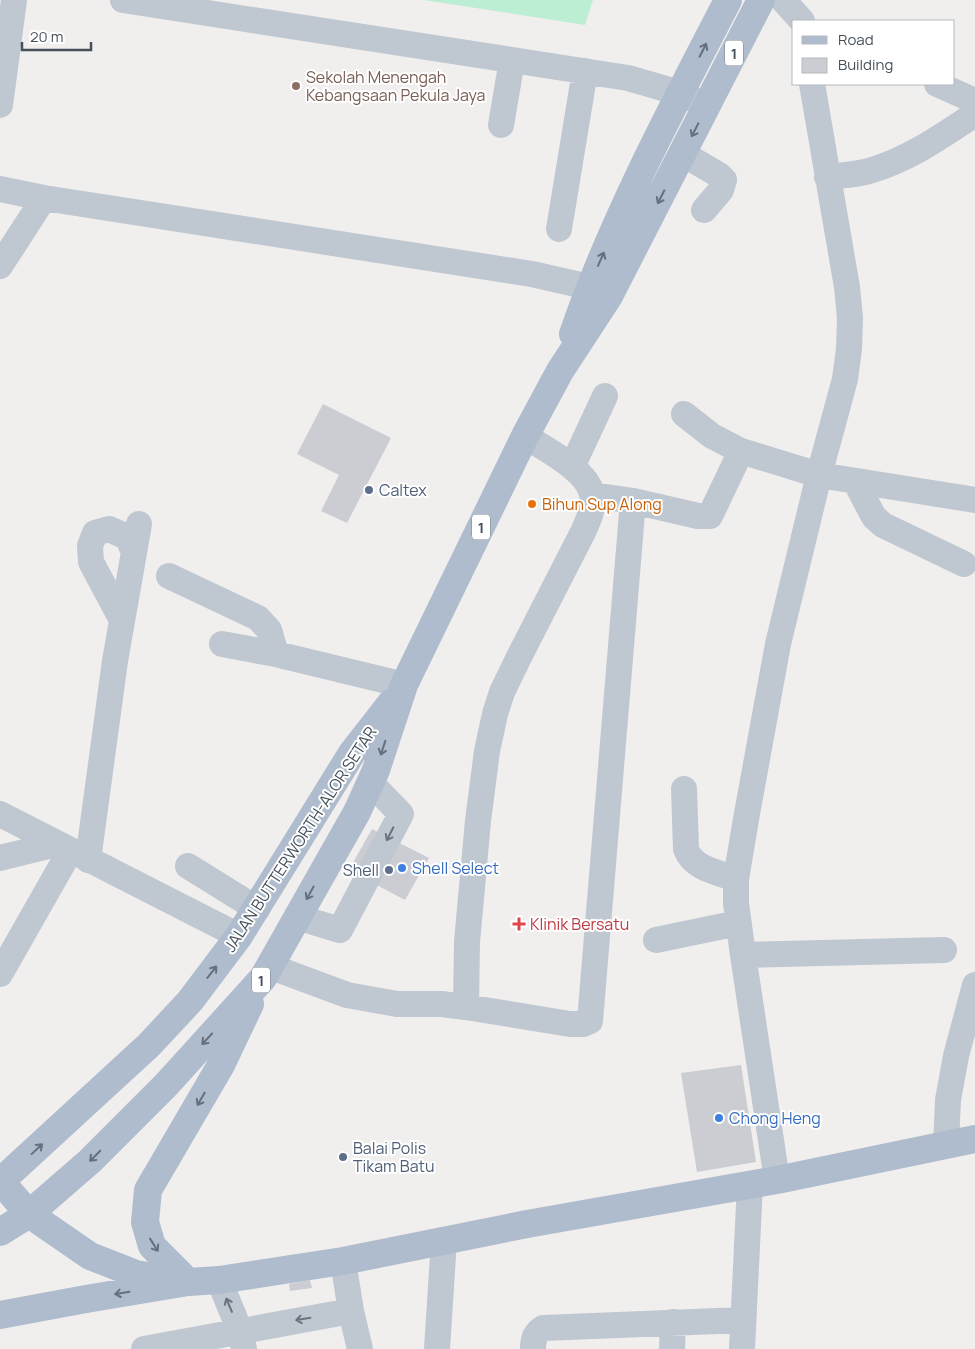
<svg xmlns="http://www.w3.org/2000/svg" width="975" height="1349" viewBox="0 0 975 1349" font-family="Manrope,sans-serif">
<rect width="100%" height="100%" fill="#f1eeee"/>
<!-- green -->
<path fill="#bceed3" d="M424 0H593L585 25Z"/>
<!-- building -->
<path fill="#cbcdd3" d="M323 404 391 438 347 523 321 511 339 475 297 454Z
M372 829 429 858 405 900 373 883 376 878 351 866Z
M741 1065 756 1162 697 1172 681 1073Z
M310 1280 312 1288 290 1291 289 1284Z"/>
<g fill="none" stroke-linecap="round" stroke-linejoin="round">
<!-- minor -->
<path stroke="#bfc7d0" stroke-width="26" d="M123 0 628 78 680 93 707 106
M783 0 802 21
M937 84 975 101
M0 105 14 0
M501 125 512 60
M683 154 719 175 724 180 721 190 704 210
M827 177C841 175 856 175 869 171 908 160 942 136 975 114
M0 189 44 198 532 274 589 287
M559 229 585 71
M0 266 44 198
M684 414 712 436 741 451 819 475 975 500
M572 467 605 396
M855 481 874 517 883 525 964 564
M593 495 633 501 698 516H710L741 451
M169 576 258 618 269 630 276 654
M122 620 91 562 90 546 95 533 109 529 127 537 134 552
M222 644 276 654 404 685
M684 789 686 849C693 869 718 872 736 879
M0 814 239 936
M0 858 57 844
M88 860 115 661 139 524
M188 866 257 909
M297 917 340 930 401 814 370 782
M656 940 738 923
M743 955 944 950
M269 966 347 995 397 1004H441L466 1007 570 1024H583L590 1021 633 501
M0 974 70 851
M466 1007 467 942 478 821 487 751 495 714 502 692 520 655 583 532C588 521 595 506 592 494 587 470 545 449 525 436
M946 1145 948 1100 956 1056 975 985
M777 1180 743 955 736 903V879L746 819 778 644 819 475 845 379 849 349 850 318 847 287 812 84
M343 1261 351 1311 360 1349
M219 1280 240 1331 244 1349
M144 1349 351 1311
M437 1349 444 1240
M533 1349C533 1339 535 1333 543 1328L743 1320
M672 1349 673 1322
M742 1349 750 1184"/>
<!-- major -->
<path stroke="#aebccd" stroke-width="28" d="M573 334C613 218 672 109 728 0
M0 1182 149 1045 190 1001 239 936 352 753 391 703
M1 1182 29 1214 90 1256 136 1274 167 1279
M0 1232 29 1214 90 1161 166 1085 263 978 357 812 376 770 404 685 525 436 560 371 609 296 761 0
M188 1282 152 1246 145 1222 148 1190 221 1065 250 1004
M0 1315 86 1299 188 1282 219 1280 343 1261 527 1224 777 1180 975 1139"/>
</g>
<!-- one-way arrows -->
<defs><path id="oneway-shaft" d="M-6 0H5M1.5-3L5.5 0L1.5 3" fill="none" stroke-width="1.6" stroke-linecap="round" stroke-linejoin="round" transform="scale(1.25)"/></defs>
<g stroke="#65707d">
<use href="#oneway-shaft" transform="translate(703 50) rotate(-63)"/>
<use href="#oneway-shaft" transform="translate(695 130) rotate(117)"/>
<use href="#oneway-shaft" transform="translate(661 197) rotate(117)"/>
<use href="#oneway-shaft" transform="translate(601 259) rotate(-66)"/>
<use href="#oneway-shaft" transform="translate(383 748) rotate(108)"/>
<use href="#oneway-shaft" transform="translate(310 893) rotate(119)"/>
<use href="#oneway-shaft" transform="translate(212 972) rotate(-52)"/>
<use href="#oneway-shaft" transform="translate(207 1039) rotate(133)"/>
<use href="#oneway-shaft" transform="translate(201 1099) rotate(120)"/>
<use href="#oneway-shaft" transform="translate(37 1149) rotate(-43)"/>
<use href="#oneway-shaft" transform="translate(95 1156) rotate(135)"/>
<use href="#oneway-shaft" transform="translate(154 1245) rotate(58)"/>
<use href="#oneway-shaft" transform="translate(122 1293) rotate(171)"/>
</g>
<g stroke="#6a747e">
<use href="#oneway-shaft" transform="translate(390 834) rotate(117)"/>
<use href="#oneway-shaft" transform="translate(229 1305) rotate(-113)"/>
<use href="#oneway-shaft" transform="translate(303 1319) rotate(170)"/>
</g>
<!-- markers -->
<circle fill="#8d6e63" stroke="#fff" stroke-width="2" cx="296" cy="86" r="5"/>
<g fill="#5c6f8a" stroke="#fff" stroke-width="2">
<circle cx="369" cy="490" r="5"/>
<circle cx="389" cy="870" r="5"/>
<circle cx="343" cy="1157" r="5"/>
</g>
<circle fill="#e8710a" stroke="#fff" stroke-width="2" cx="532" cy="504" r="5"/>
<g fill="#3f7fe0" stroke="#fff" stroke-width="2">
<circle cx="402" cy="868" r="5"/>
<circle cx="719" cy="1118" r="5"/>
</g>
<path fill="#e0444e" stroke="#fff" stroke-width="2" d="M516.5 916.5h5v5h5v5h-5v5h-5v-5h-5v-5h5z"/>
<g text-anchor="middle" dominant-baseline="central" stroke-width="4" stroke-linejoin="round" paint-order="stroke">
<!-- shield labels -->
<g fill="#fff" stroke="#7e848c" stroke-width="1">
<rect x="725" y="40.5" width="18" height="25" rx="4"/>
<rect x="472" y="514.5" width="18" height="25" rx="4"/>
<rect x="252" y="967.5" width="18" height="25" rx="4"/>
</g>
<g font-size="15" font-weight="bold" fill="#46505b">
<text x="734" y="53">1</text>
<text x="481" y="527">1</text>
<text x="261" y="980">1</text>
</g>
<!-- education labels -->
<g font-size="16" fill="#785e54" stroke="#fff" text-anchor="start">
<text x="306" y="77">Sekolah Menengah<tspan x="306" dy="18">Kebangsaan Pekula Jaya</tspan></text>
</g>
<!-- service labels -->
<g font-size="16" fill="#4e5e75" stroke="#fff" text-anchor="start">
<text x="379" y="490">Caltex</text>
<text x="379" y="870" text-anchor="end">Shell</text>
<text x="353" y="1148">Balai Polis<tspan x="353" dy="18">Tikam Batu</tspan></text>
</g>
<!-- food labels -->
<g font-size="16" fill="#c56008" stroke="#fff" text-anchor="start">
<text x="542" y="504">Bihun Sup Along</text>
</g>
<!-- street labels -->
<g font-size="16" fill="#46505b" stroke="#fff">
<text transform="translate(300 839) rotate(-57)">JALAN BUTTERWORTH-ALOR SETAR</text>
</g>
<!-- shop labels -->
<g font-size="16" fill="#366cbe" stroke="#fff" text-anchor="start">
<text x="412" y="868">Shell Select</text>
<text x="729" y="1118">Chong Heng</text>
</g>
<!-- health labels -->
<g font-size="16" fill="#be3a42" stroke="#fff" text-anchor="start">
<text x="530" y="924">Klinik Bersatu</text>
</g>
</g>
<!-- legend -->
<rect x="792" y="20" width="162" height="65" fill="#ffffff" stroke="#b5b9bd"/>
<rect x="802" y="36" width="25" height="8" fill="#aebccd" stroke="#b5b9bd"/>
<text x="838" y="45" font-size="15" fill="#46505b">Road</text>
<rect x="802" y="58" width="25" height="15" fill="#cbcdd3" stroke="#b5b9bd"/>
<text x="838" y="70" font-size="15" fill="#46505b">Building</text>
<!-- scale -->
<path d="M22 42v8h69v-8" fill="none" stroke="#46505b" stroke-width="2.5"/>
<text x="30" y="42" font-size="15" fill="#46505b" stroke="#ffffff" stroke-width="4" paint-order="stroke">20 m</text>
</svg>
